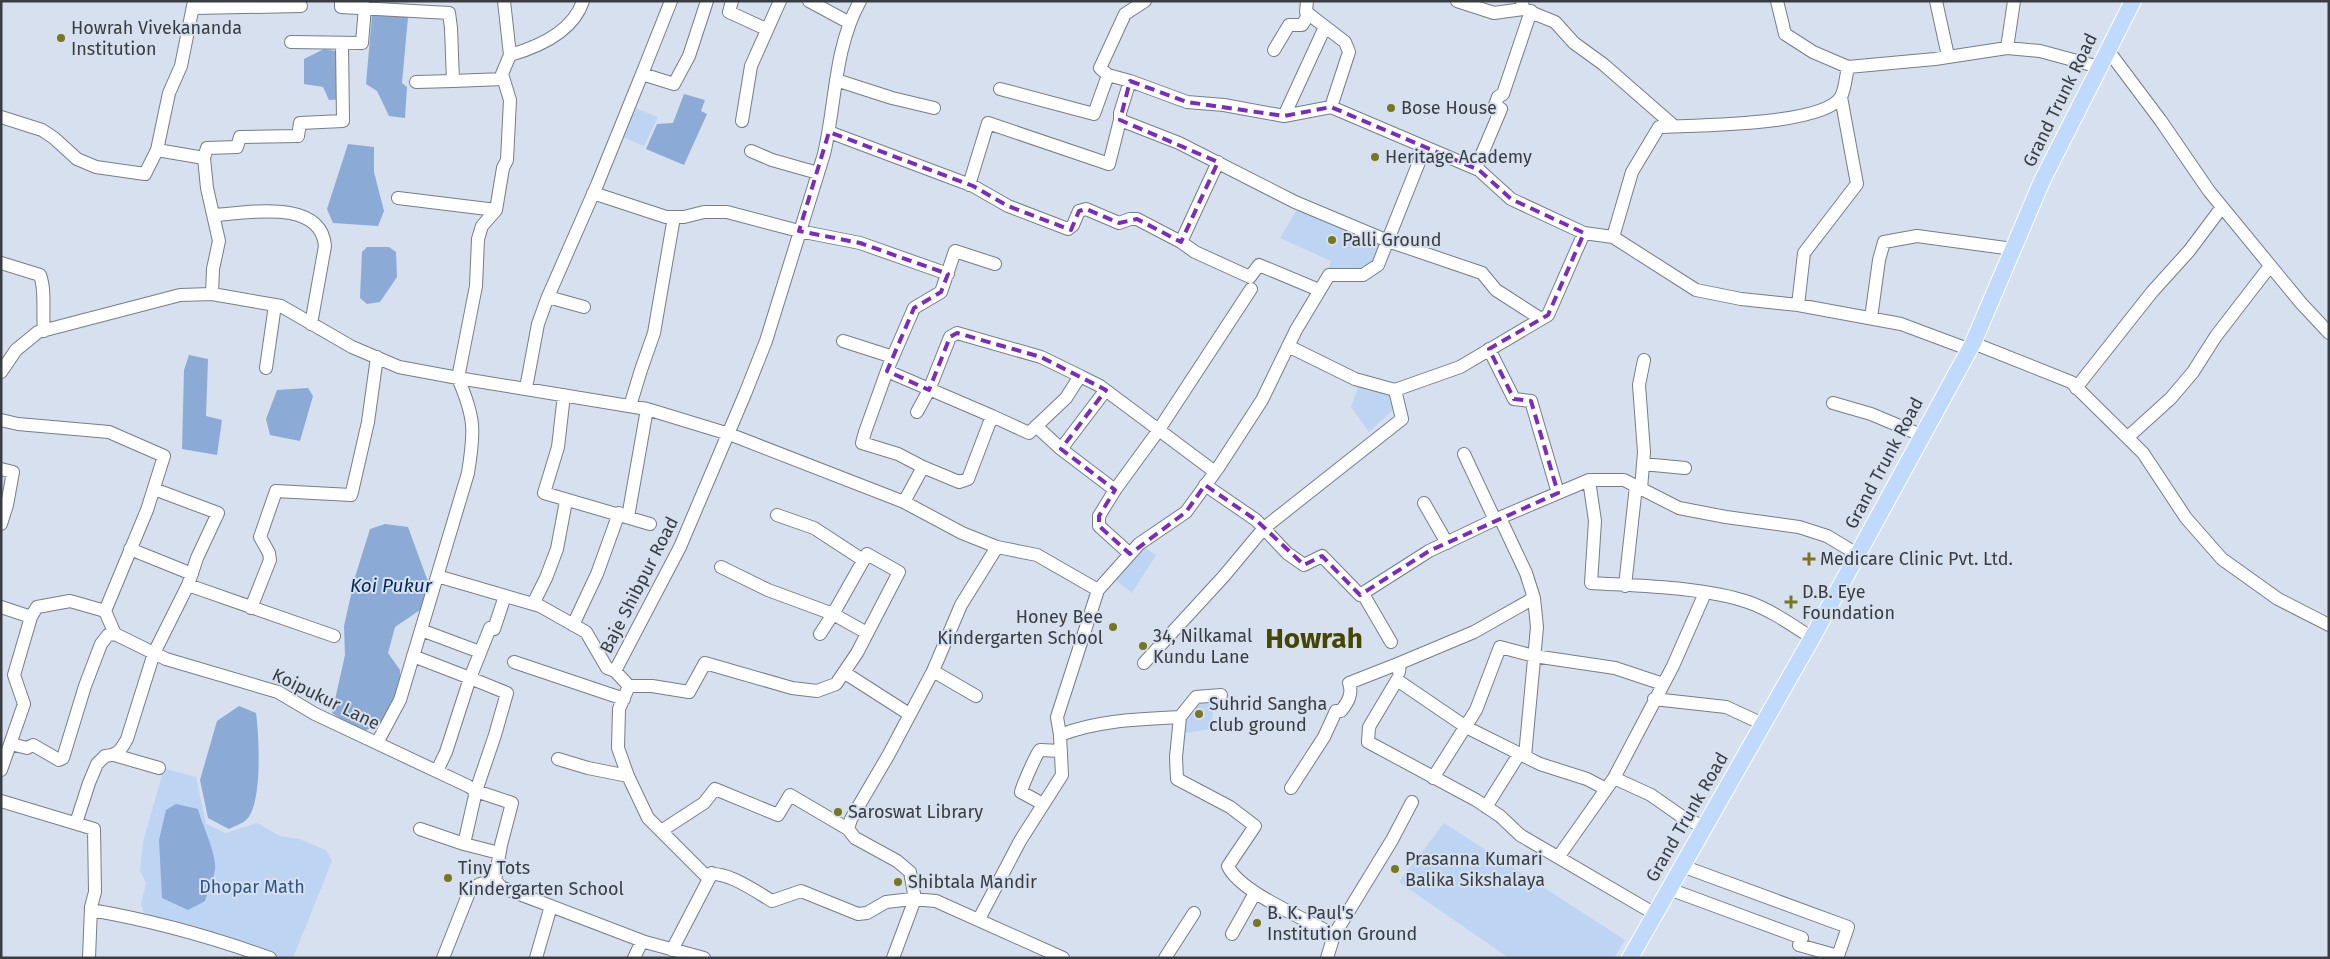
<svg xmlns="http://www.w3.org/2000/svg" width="2330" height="959" viewBox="0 0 2330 959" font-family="'Fira Sans',sans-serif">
<rect width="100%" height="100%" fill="#d6e0ef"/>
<!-- green -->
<path fill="#bed4f3" d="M632 107 658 117 644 146 620 136Z
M1296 211H1309L1385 243C1369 278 1361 272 1327 272L1331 261 1280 238Z
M1362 384 1394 393 1395 408 1369 432 1351 407 1358 387Z
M1141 546 1156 555 1132 593 1115 580Z
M1211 702 1214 707 1211 729 1180 734 1183 718 1195 704Z
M166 769 196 777 206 824 226 833 257 823 280 836 299 839 326 850 332 861 293 958H283L144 913 141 904 146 883 140 871 143 842 163 772Z
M1444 823 1625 940 1614 958H1509L1399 882Z"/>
<!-- water -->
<path fill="#8baad5" d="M372 15 408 17 402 83 407 87 405 118 389 116 377 91 366 84Z
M324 49 340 52 344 99 329 100 323 87 304 84V59Z
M684 94 705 100 701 111 707 114 684 165 646 149 657 124 673 123Z
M348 144 374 147V172L384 211 378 226 333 223 327 209Z
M367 247H389L396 252 397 277 380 302 367 304 360 298 362 252Z
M189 355 208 359 206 416 222 420 217 455 182 449 184 370Z
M308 388 313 396 300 441 270 435 266 419 277 390Z
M385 524 408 527 430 587 420 610 395 627 388 653 400 670V687L383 721 365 731 345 722 332 713 345 655 344 626 355 577 370 529Z
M239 706 256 713C259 735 263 805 246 820 242 824 234 826 229 829L208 818 200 780 217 721Z
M176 804 198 809C202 825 217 854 215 870 213 880 208 891 205 901L188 910 162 898 159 840 166 810Z"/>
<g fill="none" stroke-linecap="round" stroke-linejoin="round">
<defs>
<path id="minor" d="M194 1 181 66 169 93 157 150 204 158 207 188 219 241 213 269 212 294
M341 1V7L449 13 451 28 453 81 503 79
M504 1 510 55 502 74 510 100 507 160 503 168 496 210 482 226 478 239 476 286 458 378 647 409 729 434 904 502 962 533 997 547 1037 555 1098 590
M732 1 729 12 766 29
M809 1 848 22
M860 1C834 48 836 103 824 154L766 341 745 394 680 547 615 671 629 686 619 709 618 748 628 776 648 818 705 875C725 869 755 891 772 901L801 891 858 914 867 913 886 902 912 899 936 901 1063 958
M1307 1 1306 12 1345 42 1349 52 1331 107 1284 116 1224 105 1187 102 1130 81 1120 113V120L1179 143 1295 202 1388 241 1482 273 1496 290 1541 319
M1457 1 1494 13 1523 9
M1522 1 1523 9 1555 22 1574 43 1603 64 1674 126
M1777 1 1785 34 1813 52 1848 67 1935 59 2007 48 2040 51 2099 67
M1936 1 1948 56
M194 8 301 6
M291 42 362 43 365 7
M2007 48 2014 1
M2107 49 2161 121 2209 191 2301 303 2329 333
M1274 50 1289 25H1302L1309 14
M510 55C538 47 573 32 583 1
M642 74 671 1
M836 80 892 98 934 108
M1130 81 1108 75 1100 68 1125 14 1145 1
M416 82 453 81
M1000 89 1094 114 1108 75
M1331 107 1425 147
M1284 116 1325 27
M1 117 42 130 54 138 77 159 96 167 145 174 157 150
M742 121 751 66 780 1
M829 132 973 186 1008 206 1068 229 1073 225 1079 211 1086 209 1119 223 1130 219H1137L1181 242
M751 151 772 160 818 173
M204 158 207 148 237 147 240 137 298 136 300 123 343 121 342 43
M1218 162 1181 242 1195 252 1250 277 1259 265 1319 290
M1476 168 1501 109 1495 105 1498 97 1503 94 1531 11
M969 185 988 123 1109 164 1120 120
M593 193 666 217H684L704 212H727L799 231 860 243 948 274
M398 198 496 210
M214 215C246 213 321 198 325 246L311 324
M1613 237 1696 290 1741 299 1798 305 1901 324 1968 349
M1 263 40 275C46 291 42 312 44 331
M548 297 584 307
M1798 305 1804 253 1857 184 1841 97
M1871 318 1879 260 1884 242 1917 236 2013 249
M843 341 893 357
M1973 343 2071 382 2143 453 2186 518 2222 559 2278 599 2329 625
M1288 346 1355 379 1395 390 1460 367 1548 315 1584 233
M1489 349 1514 399 1531 401 1558 493
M266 368 275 305
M887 371 992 416
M1 372 16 350 38 332 180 295 212 294 281 306 352 347 399 367 458 378C475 418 475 430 468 473L400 700 377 743
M526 388 538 324 547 299 597 185 642 74 674 84 689 56 707 1
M2076 388 2152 292 2189 251 2222 207
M1105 391 1061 449 1115 490 1158 431 1251 289
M564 395 558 447 544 493 650 524
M1833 403 1871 414 1921 435
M630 406 641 370 654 333 674 217
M917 412 929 390 950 337 957 333 1041 357 1080 376
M1 420 18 424 109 432 164 456 147 510 105 611
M1036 426 1061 449
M2128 437 2171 398 2193 372 2216 336 2270 266
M1464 454 1495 520
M1643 464 1685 468
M923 467 898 454 862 443 865 432 888 368 914 308 941 292 955 251 995 264
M1 469 13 472 7 505 1 524
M1589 480 1595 521 1591 583C1639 586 1703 587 1748 602 1771 610 1792 625 1812 638
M1205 485 1256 520 1287 553 1304 565 1322 556 1360 595 1429 551 1492 521 1589 480H1624L1679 508 1726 517 1799 527 1827 536 1857 554
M154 489 218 513 197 558 188 585
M1641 489 1644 452 1639 385 1644 360
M1115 490 1099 516V526L1130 554
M904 502 923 467 959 482 968 479 992 416 1029 433 1066 398 1080 376 1100 386 1215 472
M1424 503 1447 543
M777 515 814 528 863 560
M628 517 647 409
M1500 518 1526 573 1534 598 1537 627 1525 756
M130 549 192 574
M721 567 768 590 833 614 820 634
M437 576 540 606 586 632 607 668 615 671
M1625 586 1636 486
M1363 594 1391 642
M505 596 494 629 490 628 470 678 507 693 495 735 476 791 512 803 501 845 495 880 501 887 645 942 704 958
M533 604 546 578 557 549 566 501
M1 607 31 617
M251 608 270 560 269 553 260 537 276 491 351 495 352 492 368 422 377 357
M573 625 597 574 619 513
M421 630 480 652
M413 656 470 678 446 752 437 771
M514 662 624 699
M1144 663 1224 576 1264 528 1402 419 1395 390
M933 671 976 696
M1399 672 1400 663 1474 632 1534 598
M845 673 909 714
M629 686H652L689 692 705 663 792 688 817 691 836 684 857 653 899 572 867 554 833 614 867 633
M1221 695 1196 697 1180 717 1176 757 1177 779 1230 807 1255 826 1228 866C1239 892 1308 920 1334 935
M1654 699 1726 707 1763 724
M1060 735C1098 720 1141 719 1180 717
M11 744 27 748 33 745 59 760 63 758 85 686 101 644 108 635 115 634
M114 755 159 768
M558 759 588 768 628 776
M1 770 24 704 14 675 31 617 37 607 70 601 105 611 115 634 166 659 278 692 315 714 468 786 476 791 464 844 499 853
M1433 778 1476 710 1500 647 1534 656 1615 668 1663 684
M1614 778 1651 795 1681 816 1704 827
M1291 788 1324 737 1336 711H1341C1348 702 1353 694 1349 683L1400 663
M1606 789 1587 779 1540 764 1466 727 1397 680 1369 727 1368 742 1476 800 1500 816 1520 835 1655 914
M1 801 94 829 95 892 91 907 89 958
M1043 804 1021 792C1022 787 1036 754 1040 750L1061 751
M1486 807 1516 759
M76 823 89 783 97 764 105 756C118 755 121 750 127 739L154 653 188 585 334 636
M420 829 464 844
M661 831 704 803 715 789 778 815 790 795 848 829
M1559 856 1614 778 1673 666 1705 593
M1669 889 1802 938 1799 945 1838 956 1848 927 1682 866
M91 910C155 921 209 936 270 958
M979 919 1020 841 1062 775 1060 735 1057 717 1098 590 1139 544 1186 512 1218 468 1262 400 1296 330 1329 275H1363L1378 265 1425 147 1479 170 1511 199 1584 233 1613 237 1632 172 1659 127C1694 125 1822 126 1841 97 1845 89 1846 76 1848 67
M1232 934 1255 893
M672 950 712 873
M443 958 470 890 480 884 495 880
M536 958 551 906
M634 958 642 941
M893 958 915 899 910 872 897 861 855 838 848 829 851 819 889 754 933 671 961 605 997 547
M1165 958 1194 913
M1327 958 1334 935 1392 840 1412 802"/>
<path id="major" d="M1630 958 1812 638 1973 343 2042 181 2133 1"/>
</defs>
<!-- minor casing -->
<use href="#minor" stroke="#757e8b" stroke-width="14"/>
<!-- major casing -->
<use href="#major" stroke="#fff" stroke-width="18"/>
<!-- minor -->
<use href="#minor" stroke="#fff" stroke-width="12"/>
<!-- major -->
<use href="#major" stroke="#c0dafe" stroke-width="16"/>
</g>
<!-- marked area -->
<path fill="none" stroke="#7b2cbf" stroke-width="4" stroke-dasharray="10 6" stroke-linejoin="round" d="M1130 81 1187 102 1284 116 1331 107 1479 170 1511 199 1584 233 1548 315 1489 349 1514 399 1531 401 1558 493 1429 551 1360 595 1322 556 1304 565 1256 520 1205 485 1186 512 1130 554 1099 526V516L1115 490 1061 449 1106 390 1041 357 957 333 950 337 929 390 887 371 914 308 941 292 948 274 860 243 799 231 829 132 973 186 1008 206 1071 230 1079 211 1086 209 1119 223 1137 219 1181 242 1218 162 1120 120Z"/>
<!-- markers -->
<g fill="#76771e" stroke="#d6e0ef" stroke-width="2">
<circle cx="61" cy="38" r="5"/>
<circle cx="1391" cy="108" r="5"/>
<circle cx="1375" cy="157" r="5"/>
<circle cx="1332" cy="240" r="5"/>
<path d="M1806.5 551.5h5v5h5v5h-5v5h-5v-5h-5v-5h5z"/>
<path d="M1788.5 594.5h5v5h5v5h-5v5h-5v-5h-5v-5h5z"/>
<circle cx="1113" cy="627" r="5"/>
<circle cx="1143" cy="646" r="5"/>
<circle cx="1199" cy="714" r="5"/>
<circle cx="838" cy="812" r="5"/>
<circle cx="1395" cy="869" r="5"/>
<circle cx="448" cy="878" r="5"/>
<circle cx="898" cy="882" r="5"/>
<circle cx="1257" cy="923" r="5"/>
</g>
<g text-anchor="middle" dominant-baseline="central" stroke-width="4" stroke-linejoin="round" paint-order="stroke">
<!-- poi labels -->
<g font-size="18" fill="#393d42" stroke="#d6e0ef" text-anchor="start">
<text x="71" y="28">Howrah Vivekananda<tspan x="71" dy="21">Institution</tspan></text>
<text x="1401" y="108">Bose House</text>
<text x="1385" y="157">Heritage Academy</text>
<text x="1342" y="240">Palli Ground</text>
<text x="1820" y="559">Medicare Clinic Pvt. Ltd.</text>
<text x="1802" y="592">D.B. Eye<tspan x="1802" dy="21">Foundation</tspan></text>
<text x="1103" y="617" text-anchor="end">Honey Bee<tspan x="1103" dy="21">Kindergarten School</tspan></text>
<text x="1153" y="636">34, Nilkamal<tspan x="1153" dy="21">Kundu Lane</tspan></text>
<text x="1209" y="704">Suhrid Sangha<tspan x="1209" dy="21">club ground</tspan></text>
<text x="848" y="812">Saroswat Library</text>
<text x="1405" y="859">Prasanna Kumari<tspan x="1405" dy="21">Balika Sikshalaya</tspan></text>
<text x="458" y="868">Tiny Tots<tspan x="458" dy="21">Kindergarten School</tspan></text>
<text x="908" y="882">Shibtala Mandir</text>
<text x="1267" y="913">B. K. Paul's<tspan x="1267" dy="21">Institution Ground</tspan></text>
</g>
<!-- street labels -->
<g font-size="18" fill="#393d42" stroke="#d6e0ef">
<text transform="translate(2060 100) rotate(-64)">Grand Trunk Road</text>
<text transform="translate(1884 463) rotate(-62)">Grand Trunk Road</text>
<text transform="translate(639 585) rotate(-63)">Baje Shibpur Road</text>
<text transform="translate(326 699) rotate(26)">Koipukur Lane</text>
<text transform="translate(1687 817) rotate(-60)">Grand Trunk Road</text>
</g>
<!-- park labels -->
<g font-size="18" fill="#2e558d" stroke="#d6e0ef">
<text x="252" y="887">Dhopar Math</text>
</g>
<!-- water labels -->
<g font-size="19" font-style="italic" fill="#02295d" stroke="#d6e0ef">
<text x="391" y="585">Koi Pukur</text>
</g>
<!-- town labels -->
<g font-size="28" font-weight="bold" fill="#454504" stroke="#d6e0ef">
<text x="1314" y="638">Howrah</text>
</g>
</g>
<!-- border -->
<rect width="2330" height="959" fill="none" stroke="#393d42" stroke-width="5"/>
</svg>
